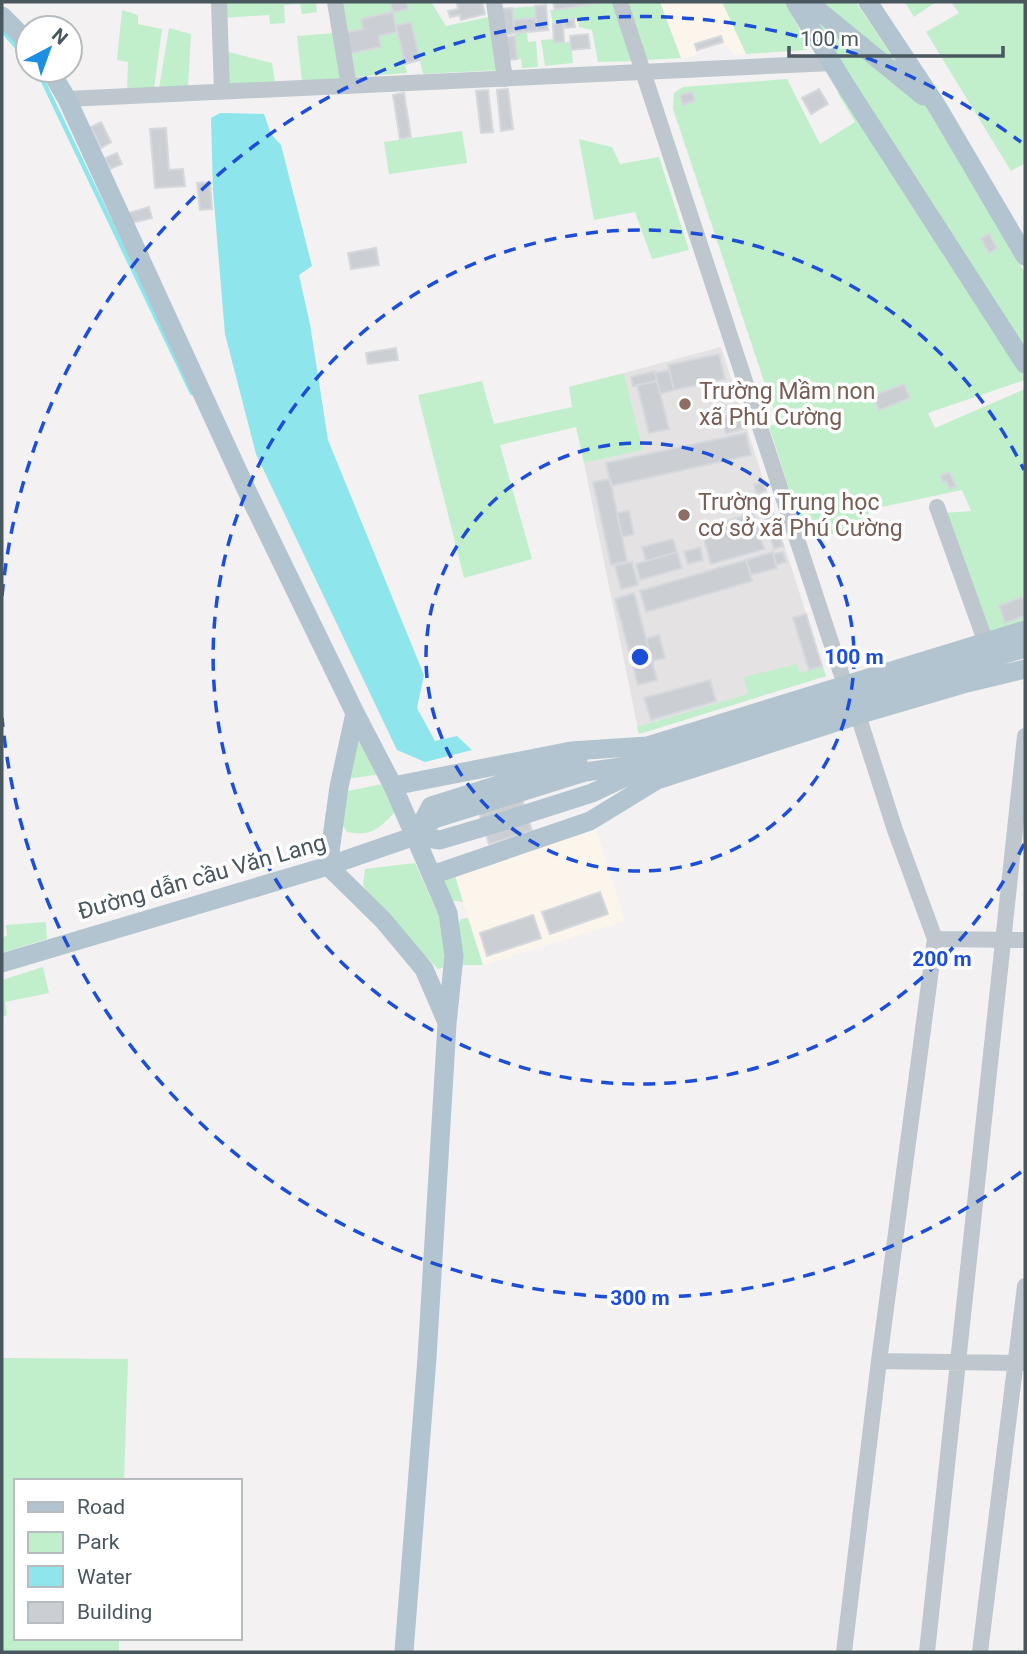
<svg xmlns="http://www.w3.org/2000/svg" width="1027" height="1654" viewBox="0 0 1027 1654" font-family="Roboto,sans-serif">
<rect width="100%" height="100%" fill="#f3f1f1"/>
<!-- commercial -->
<path fill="#fcf5eb" d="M626 2H785L804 38 807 50 735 55 723 42 697 50 695 57 647 60Z
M595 826 625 921 483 965 453 869Z"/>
<!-- education -->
<path fill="#e4e2e3" d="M721 347 826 676 639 734 584 463 643 450 624 373Z"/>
<!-- green -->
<path fill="#c1efcc" d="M221 2H316L317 12 302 14 300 4 284 5 285 23 270 24 269 15 222 18Z
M338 2H390L394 12 408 9 406 2H431L446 26 493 16 501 70 423 74 411 23 396 26 393 13 361 19 363 29 343 33Z
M602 2H617L636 61 598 62 592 30 579 27 578 18 563 20V23L553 24 550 10Z
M626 2H660L681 58 647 60Z
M722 2H785L804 38 807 50 746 54Z
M814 2H856L903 73Z
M905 2H936L914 17Z
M951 2H1025V163L1011 171 926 32 959 13Z
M535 6 536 18 513 20 512 8Z
M807 9 924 102 1025 273V354Z
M122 10 138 15V24L162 29 154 89 127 90 128 62 117 60Z
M169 28 191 34 188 87 159 88Z
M397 32 407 73 351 77 348 54 379 36Z
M527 32 528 42 536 41 538 67 522 68 521 59H517L515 33Z
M336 33 344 78 302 81 297 36Z
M554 39 555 43 571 42 573 63 545 66 541 40Z
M225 51 272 63 275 82 226 85Z
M787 79 820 144 855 122 837 92H844L1025 374V379L1022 381 928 413 935 428 1025 389V623L989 634 944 513 971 511 962 490 868 510 873 526 805 539 769 426 778 423 673 109 674 93 683 87Z
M462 131 467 163 389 174 384 142Z
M579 139 612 147 620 164 659 157 689 250 652 259 635 212 594 220Z
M624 373 643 450 584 463 576 427 500 445 532 559 464 578 418 395 482 381 494 424 572 407 569 387Z
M797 664 800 673 822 666 826 676 639 734 637 727 748 694 744 677Z
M360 741 380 774 348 779 352 750Z
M382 784 396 811C379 828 373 837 347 832L340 821 348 791Z
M415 863 444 927 447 966 438 969 370 898 363 885 365 869Z
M453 869 463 902 449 900 444 887 445 876Z
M468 918 483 965H463L457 928 461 919Z
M46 922 47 939 2 953V937L7 936 6 925Z
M43 967 49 993 5 1002 7 1015 2 1017V980Z
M2 1358 128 1359 124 1481H16V1638H119V1652H2Z"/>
<!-- water -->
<path fill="#8ee5eb" d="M220 113 264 114 271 134 281 145 312 266 299 275 310 324 328 440 424 675 417 708 435 741 457 736 472 750 425 762 397 750 256 454 225 334 213 190 211 118Z"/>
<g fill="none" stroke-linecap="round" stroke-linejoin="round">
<!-- stream -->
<path stroke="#8ee5eb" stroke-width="4.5" d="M2 30 28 60
M35 70 43 81 192 393"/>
</g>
<!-- building -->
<path fill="#cbcfd3" stroke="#d5d8dc" stroke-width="2" d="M390 2H406L408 9 393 12Z
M462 2H482L485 14 461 20 460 15 450 17 448 11 458 9 457 3Z
M553 2H602L555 10Z
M546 5 548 30 537 31 535 6Z
M512 8 515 33 502 35 499 9Z
M393 12 397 32 379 36 381 47 348 54 343 33 363 29 361 19Z
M536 18 537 31 515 33 513 20Z
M574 19 575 27 565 28 564 20Z
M411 22 420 60 405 64 396 26Z
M563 23 564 42 554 43 553 24Z
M588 34 590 48 571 50 570 36Z
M515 36 517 59 506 60 504 37Z
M721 36 723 42 697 50 695 44Z
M508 89 513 129 501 131 497 90Z
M819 89 828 104 811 114 802 98Z
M488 90 493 132 481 133 476 91Z
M692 92 695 101 683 105 680 95Z
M404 93 411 137 400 139 393 95Z
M101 122 111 142 101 148 91 127Z
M166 128 169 170 183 169 185 186 155 188 150 129Z
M117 153 122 164 110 169 105 158Z
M210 182 212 209 200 210 197 183Z
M149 207 152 218 131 223 129 213Z
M989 234 997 248 989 253 981 239Z
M376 248 379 265 351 269 348 253Z
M396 348 398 360 368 364 366 353Z
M719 354 725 379 674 390 668 365Z
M669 370 674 390 660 394 655 373Z
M655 371 657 381 633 386 631 377Z
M657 381 669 429 649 433 637 385Z
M904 384 910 398 879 410 873 396Z
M741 412 747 428 726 433 722 417Z
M746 433 751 455 611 486 606 463Z
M949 472 956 486 950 489 946 481 943 482 940 476Z
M610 479 627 561 611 565 593 482Z
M763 482 766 490 757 494 754 485Z
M769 500 783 546 774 549 760 503Z
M629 511 634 534 622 537 617 513Z
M753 513 764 549 711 564 701 529Z
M673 539 677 552 646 561 642 547Z
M700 547 703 560 688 564 684 552Z
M677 552 682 568 640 580 636 564Z
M773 552 777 568 751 575 746 560Z
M783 552 786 562 776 565 773 554Z
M746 560 752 581 646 612 640 591Z
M632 562 638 585 621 589 615 566Z
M634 593 657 680 638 685 615 599Z
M1025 596V616L1005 623 999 606Z
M806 614 822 666 809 670 793 618Z
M659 635 665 658 652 661 646 639Z
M710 680 716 701 651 720 644 698Z
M515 776 532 831 489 844 472 790Z
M600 892 608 914 550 934 542 912Z
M533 915 541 938 487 956 480 933Z"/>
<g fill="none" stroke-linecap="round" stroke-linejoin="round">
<!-- minor -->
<path stroke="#bdc7cd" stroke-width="16" d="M219 2 222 92
M335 2 349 86
M494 2 505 79
M620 2 845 685
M67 99 832 63
M937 507 986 643
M935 939 1025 940
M879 1361 1025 1363
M844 1652 879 1361 935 939 895 830 858 715
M927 1652 1025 736
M980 1652 1025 1286"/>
<!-- major -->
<path stroke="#b1c4cf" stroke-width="19" d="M795 2 844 83 1025 364
M808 2 923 96
M868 2 938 108 1025 256
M2 16 28 42
M50 70 67 99 247 491 355 713 393 786 448 913 454 956 447 1024 427 1358 404 1652
M355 713 339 787 328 866 383 920 424 969 446 1020
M393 786 571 751 647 746 1025 630
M419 829 431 806 578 760
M415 836 440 840 504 821 592 793 658 762 1025 648
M432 875 590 821 657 780 858 715 967 683 1025 669
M2 963 328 866 415 836 434 819 585 772 658 762"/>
</g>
<!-- distance rings -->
<g fill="none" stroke="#1d4ed8" stroke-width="3.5" stroke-dasharray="12 9">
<circle cx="640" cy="657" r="214"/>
<path d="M1024 844A427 427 0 1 1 1024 470"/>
<path d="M1021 1172A641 641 0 0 1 2 718M2 596A641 641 0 0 1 1021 142"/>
</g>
<!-- markers -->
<g fill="#8d6e63" stroke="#fff" stroke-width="2.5">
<circle cx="685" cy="404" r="7"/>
<circle cx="684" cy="515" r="7"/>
</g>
<g text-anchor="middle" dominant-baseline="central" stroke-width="7" stroke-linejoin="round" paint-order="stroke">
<!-- education labels -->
<g font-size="23" fill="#785e54" stroke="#fff" text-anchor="start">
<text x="699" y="391">Trường Mầm non<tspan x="699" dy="26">xã Phú Cường</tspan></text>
<text x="698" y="502">Trường Trung học<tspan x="698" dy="26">cơ sở xã Phú Cường</tspan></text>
</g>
<!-- street labels -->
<g font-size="23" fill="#49575e" stroke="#fff">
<text transform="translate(202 877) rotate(-16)">Đường dẫn cầu Văn Lang</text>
</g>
</g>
<circle cx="640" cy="657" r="10" fill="#1d4ed8" stroke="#fff" stroke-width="3.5"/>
<g font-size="21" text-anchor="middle" font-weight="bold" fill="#1d4ed8" stroke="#fff" stroke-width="7" stroke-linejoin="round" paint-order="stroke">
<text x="854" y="664">100 m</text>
<text x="942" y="966">200 m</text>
<text x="640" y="1305">300 m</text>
</g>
<!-- border -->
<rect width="1027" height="1654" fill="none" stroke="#49575e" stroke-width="7"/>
<!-- legend -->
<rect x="14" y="1479" width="228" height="161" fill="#ffffff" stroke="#b6bcbf" stroke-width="2"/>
<rect x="28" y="1502" width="35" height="10" fill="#b1c4cf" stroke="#b6bcbf" stroke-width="2"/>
<text x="77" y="1514" font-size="21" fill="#49575e">Road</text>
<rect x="28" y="1532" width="35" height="21" fill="#c1efcc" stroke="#b6bcbf" stroke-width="2"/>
<text x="77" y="1549" font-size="21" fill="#49575e">Park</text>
<rect x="28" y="1566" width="35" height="21" fill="#8ee5eb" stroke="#b6bcbf" stroke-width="2"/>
<text x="77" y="1584" font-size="21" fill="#49575e">Water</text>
<rect x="28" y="1602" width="35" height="21" fill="#cbcfd3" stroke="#b6bcbf" stroke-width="2"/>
<text x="77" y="1619" font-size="21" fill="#49575e">Building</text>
<!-- north arrow -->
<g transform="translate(49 49) rotate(41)"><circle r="33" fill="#ffffff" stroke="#b6bcbf" stroke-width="2"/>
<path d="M0-5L12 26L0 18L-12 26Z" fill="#1c8fe2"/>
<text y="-10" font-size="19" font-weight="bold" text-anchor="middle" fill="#49575e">N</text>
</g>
<!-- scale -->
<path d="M789 46v10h214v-10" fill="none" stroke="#49575e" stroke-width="3.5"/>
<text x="800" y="46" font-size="21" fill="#49575e" stroke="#ffffff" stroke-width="5" paint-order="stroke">100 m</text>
</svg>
